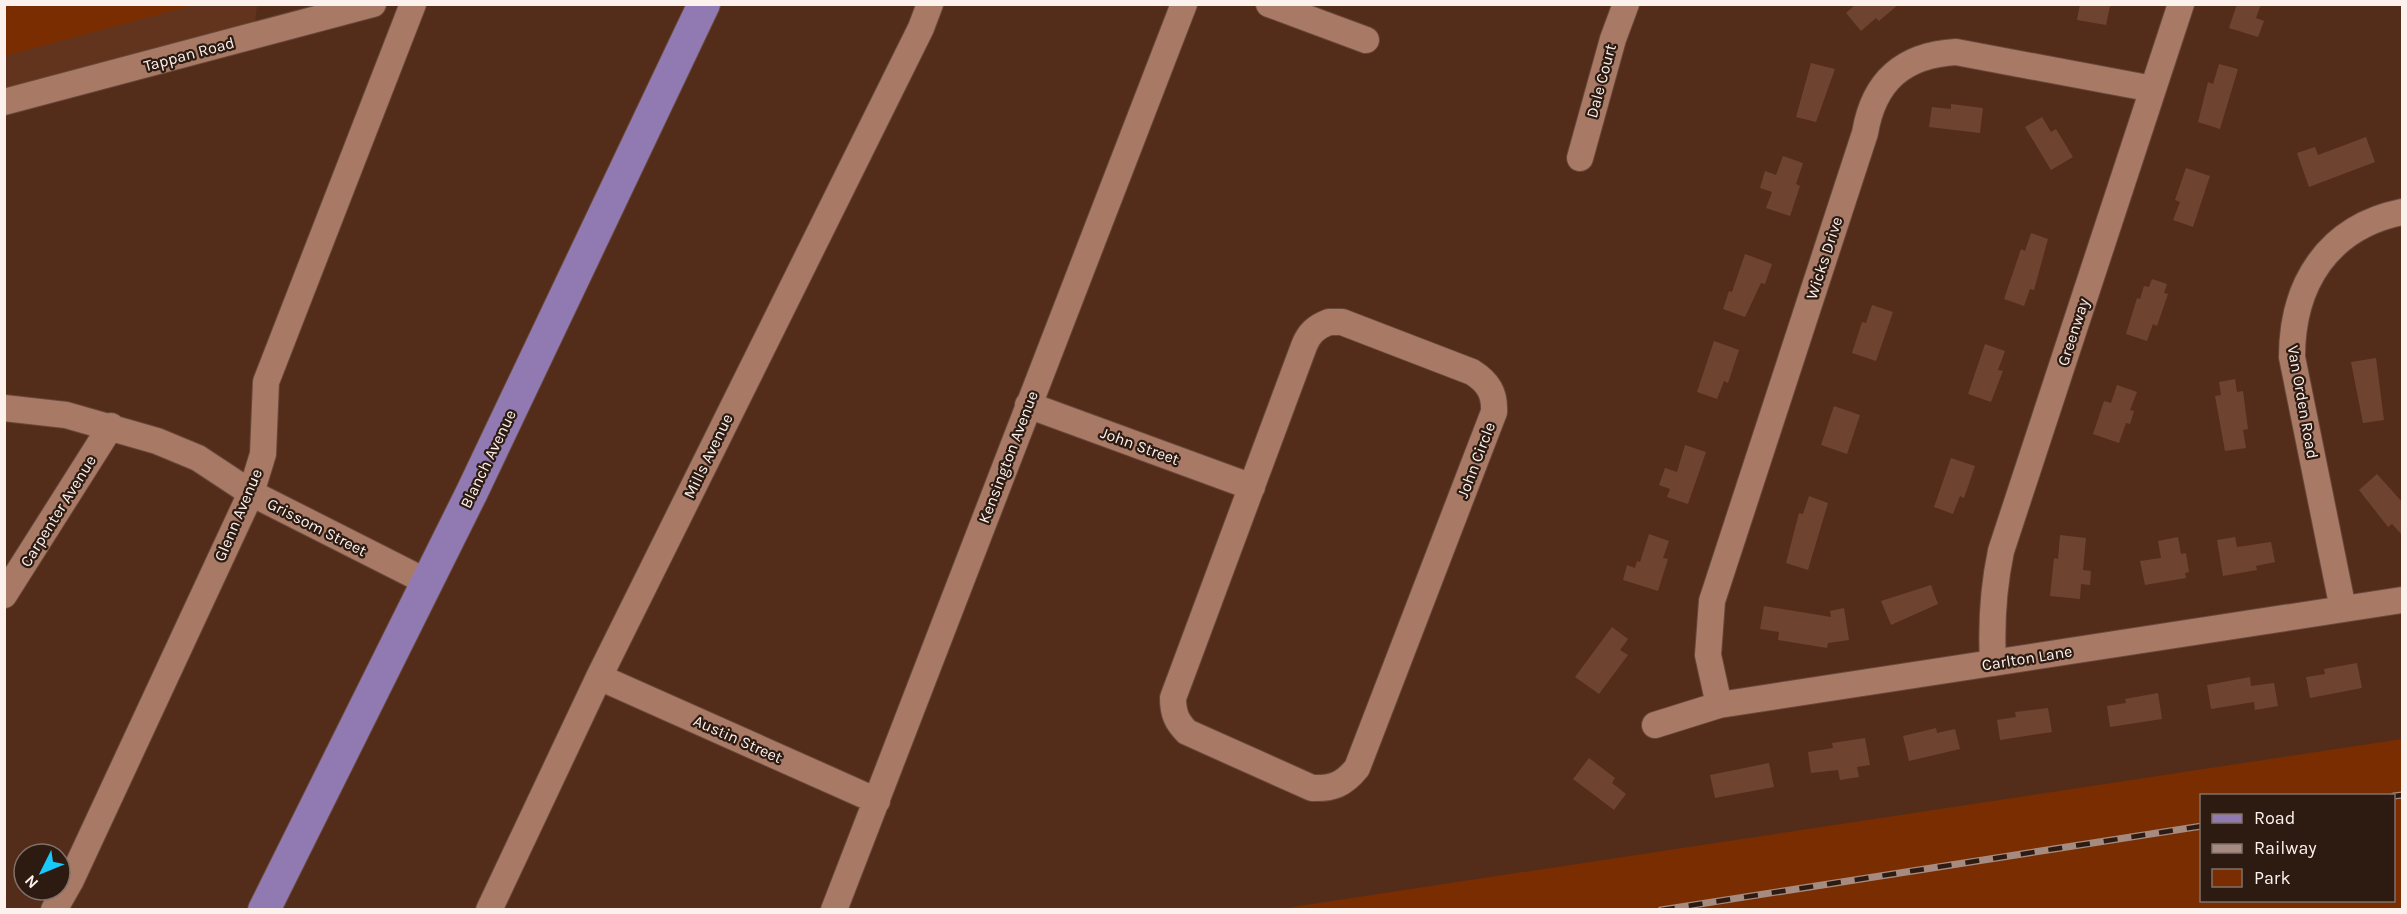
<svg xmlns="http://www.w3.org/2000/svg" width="2407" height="914" viewBox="0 0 2407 914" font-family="Karla,sans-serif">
<rect width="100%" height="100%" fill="#542c1a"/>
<!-- built -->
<path fill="#62331d" d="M5 5H257L255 25 5 102Z"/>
<!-- green -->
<path fill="#792d00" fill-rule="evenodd" d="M5 4H193V5L5 56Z
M2402 739V909H1279ZM2202 796H2394V900H2202Z"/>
<!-- building -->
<path fill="#6e4431" d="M1856 4H1899L1879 21 1876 18 1861 31 1846 13Z
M2080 4 2110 6 2106 25 2077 20Z
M2237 4H2261L2256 18 2264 21 2258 37 2229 28Z
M1811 63 1835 69 1816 122 1796 117Z
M2219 64 2238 69 2220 129 2198 122 2208 82 2213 84Z
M1951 104 1983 108 1980 133 1929 127 1932 107 1951 109Z
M2042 117 2051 132 2056 129 2073 157 2051 170 2025 127Z
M2366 137 2375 162 2309 187 2297 153 2315 147 2318 155Z
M1783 156 1803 163 1796 184 1800 186 1790 216 1766 208 1772 192 1760 188 1765 171 1776 175Z
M2186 168 2210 176 2193 227 2173 220 2180 202 2175 200Z
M2031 233 2048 239 2034 290 2030 289 2024 306 2004 299 2021 249 2025 251Z
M1745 254 1772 264 1765 284 1761 283 1745 317 1723 309 1729 291 1732 292Z
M2152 279 2167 284 2164 293 2168 294 2157 326 2153 324 2147 341 2126 334 2137 298 2140 299 2144 286 2149 287Z
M1872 305 1893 312 1876 361 1852 353 1862 322 1866 323Z
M1714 341 1739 350 1728 383 1724 381 1717 399 1697 392Z
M1985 344 2005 351 1998 370 2003 371 1991 402 1968 394Z
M2376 358 2384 420 2363 423 2351 362Z
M2235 379 2237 392 2243 391 2248 429 2243 430 2246 448 2225 451 2215 396 2221 395 2219 382Z
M2117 385 2137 392 2130 410 2134 411 2130 424 2126 423 2119 443 2093 434 2104 401 2111 403Z
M1834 406 1860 415 1847 454 1821 445Z
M1685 445 1706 452 1688 504 1667 497 1670 489 1659 485 1665 468 1677 472Z
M1951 458 1975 466 1964 498 1960 496 1953 514 1934 507Z
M2377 474 2403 503V536L2392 524 2388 527 2359 490Z
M1809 496 1828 503 1808 570 1786 563 1799 513 1803 514Z
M1649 534 1669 541 1663 558 1668 559 1658 591 1623 580 1627 565 1635 568 1637 561 1640 562Z
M2060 535 2086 538 2083 570 2091 571 2090 585 2081 584 2080 599 2050 596 2054 558 2058 559Z
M2178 537 2181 554 2186 553 2189 572 2185 573 2186 578 2145 585 2140 561 2161 558 2158 541Z
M2235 537 2237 547 2271 542 2275 562 2256 566 2257 570 2223 576 2217 540Z
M1931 585 1938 604 1891 625 1881 601Z
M1764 606 1831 617 1830 611 1844 608 1849 640 1828 643 1827 648 1778 640 1779 632 1760 629Z
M1612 627 1628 639 1620 650 1628 655 1599 694 1575 677Z
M2357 663 2362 688 2310 698 2306 677 2325 674 2324 669Z
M2250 677 2251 686 2274 683 2278 706 2255 710 2254 702 2211 709 2207 685Z
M2158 693 2162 719 2110 727 2107 706 2126 703 2125 699Z
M2048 708 2052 732 2000 740 1997 720 2016 717 2015 712Z
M1936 728 1937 733 1955 729 1960 749 1909 761 1903 736Z
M1865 738 1870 765 1857 767 1859 777 1840 780 1838 770 1811 773 1808 752 1833 748 1832 743Z
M1589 758 1615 778 1612 783 1626 794 1614 810 1573 779Z
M1769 763 1774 787 1715 798 1710 775Z"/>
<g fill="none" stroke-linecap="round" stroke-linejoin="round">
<defs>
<path id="minor" d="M1269 4 1366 40
M4 102 373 4
M1580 158 1613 39 1626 4
M1329 322H1342L1472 372C1488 382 1495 393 1494 412L1357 768C1344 784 1333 789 1312 788L1187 732C1177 722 1173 714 1173 698L1304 346C1309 333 1316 327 1329 322Z
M1028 405 1252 487
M4 408 66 415 157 441 198 458 251 493 427 582
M4 595 111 426
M2343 609 2292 357C2292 284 2328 227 2402 212
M1993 663C1991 625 1993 589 2001 551L2181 4
M599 677 877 801
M1719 705 1708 655 1712 601 1865 133C1874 80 1904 55 1956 52L2153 89
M1655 725 1719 705 2402 600
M54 910 71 880 251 493 263 454 266 382 413 4
M489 910 599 677 921 28 930 4
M834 910 1184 4"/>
<path id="major" d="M264 910 472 492 704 4"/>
</defs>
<!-- minor casing -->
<use href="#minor" stroke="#67483a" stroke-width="28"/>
<!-- major casing -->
<use href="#major" stroke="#67483a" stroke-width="34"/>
<!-- minor -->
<use href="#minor" stroke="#a87965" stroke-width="26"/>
<!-- major -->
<use href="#major" stroke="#9179b1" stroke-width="32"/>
<defs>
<path id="rail" d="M2394 796 2402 795
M1661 910 2202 826"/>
</defs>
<!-- rail casing -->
<use href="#rail" stroke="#a58b80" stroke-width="7"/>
<!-- rail -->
<use href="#rail" stroke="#2d1b12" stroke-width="4.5" stroke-dasharray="14" stroke-linecap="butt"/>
</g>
<g text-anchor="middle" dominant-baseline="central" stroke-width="4.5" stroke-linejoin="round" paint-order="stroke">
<!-- street labels -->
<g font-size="16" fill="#fcf1ed" stroke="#2d1b12">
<text transform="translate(189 54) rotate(-15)">Tappan Road</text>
<text transform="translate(1601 81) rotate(-75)">Dale Court</text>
<text transform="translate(1824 258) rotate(-72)">Wicks Drive</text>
<text transform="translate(2073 332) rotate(-72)">Greenway</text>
<text transform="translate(2303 402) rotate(80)">Van Orden Road</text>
<text transform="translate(1140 446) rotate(20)">John Street</text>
<text transform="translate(708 456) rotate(-64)">Mills Avenue</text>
<text transform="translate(1008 457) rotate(-69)">Kensington Avenue</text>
<text transform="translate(488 459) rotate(-64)">Blanch Avenue</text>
<text transform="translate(1476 460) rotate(-69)">John Circle</text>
<text transform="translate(58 511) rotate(-58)">Carpenter Avenue</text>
<text transform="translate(238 515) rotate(-67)">Glenn Avenue</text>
<text transform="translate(317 527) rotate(27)">Grissom Street</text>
<text transform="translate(2027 658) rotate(-9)">Carlton Lane</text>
<text transform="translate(738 739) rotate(24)">Austin Street</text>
</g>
</g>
<!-- border -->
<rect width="2407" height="914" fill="none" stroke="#fcf1ed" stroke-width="12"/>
<!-- legend -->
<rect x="2200" y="794" width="195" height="108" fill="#2d1b12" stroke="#80716a" stroke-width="1.5"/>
<rect x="2212" y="814" width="30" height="9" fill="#9179b1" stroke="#80716a" stroke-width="1.5"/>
<text x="2254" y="824" font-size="18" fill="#fcf1ed">Road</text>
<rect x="2212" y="844" width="30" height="9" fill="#a58b80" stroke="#80716a" stroke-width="1.5"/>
<text x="2254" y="854" font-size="18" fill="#fcf1ed">Railway</text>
<rect x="2212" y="869" width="30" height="18" fill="#792d00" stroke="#80716a" stroke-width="1.5"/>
<text x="2254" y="884" font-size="18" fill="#fcf1ed">Park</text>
<!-- north arrow -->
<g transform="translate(42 872) rotate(227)"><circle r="28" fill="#2d1b12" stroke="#80716a" stroke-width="1.5"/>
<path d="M0-4.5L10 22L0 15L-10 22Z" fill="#18cafc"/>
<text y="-9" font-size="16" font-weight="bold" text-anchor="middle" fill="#fcf1ed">N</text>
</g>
</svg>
